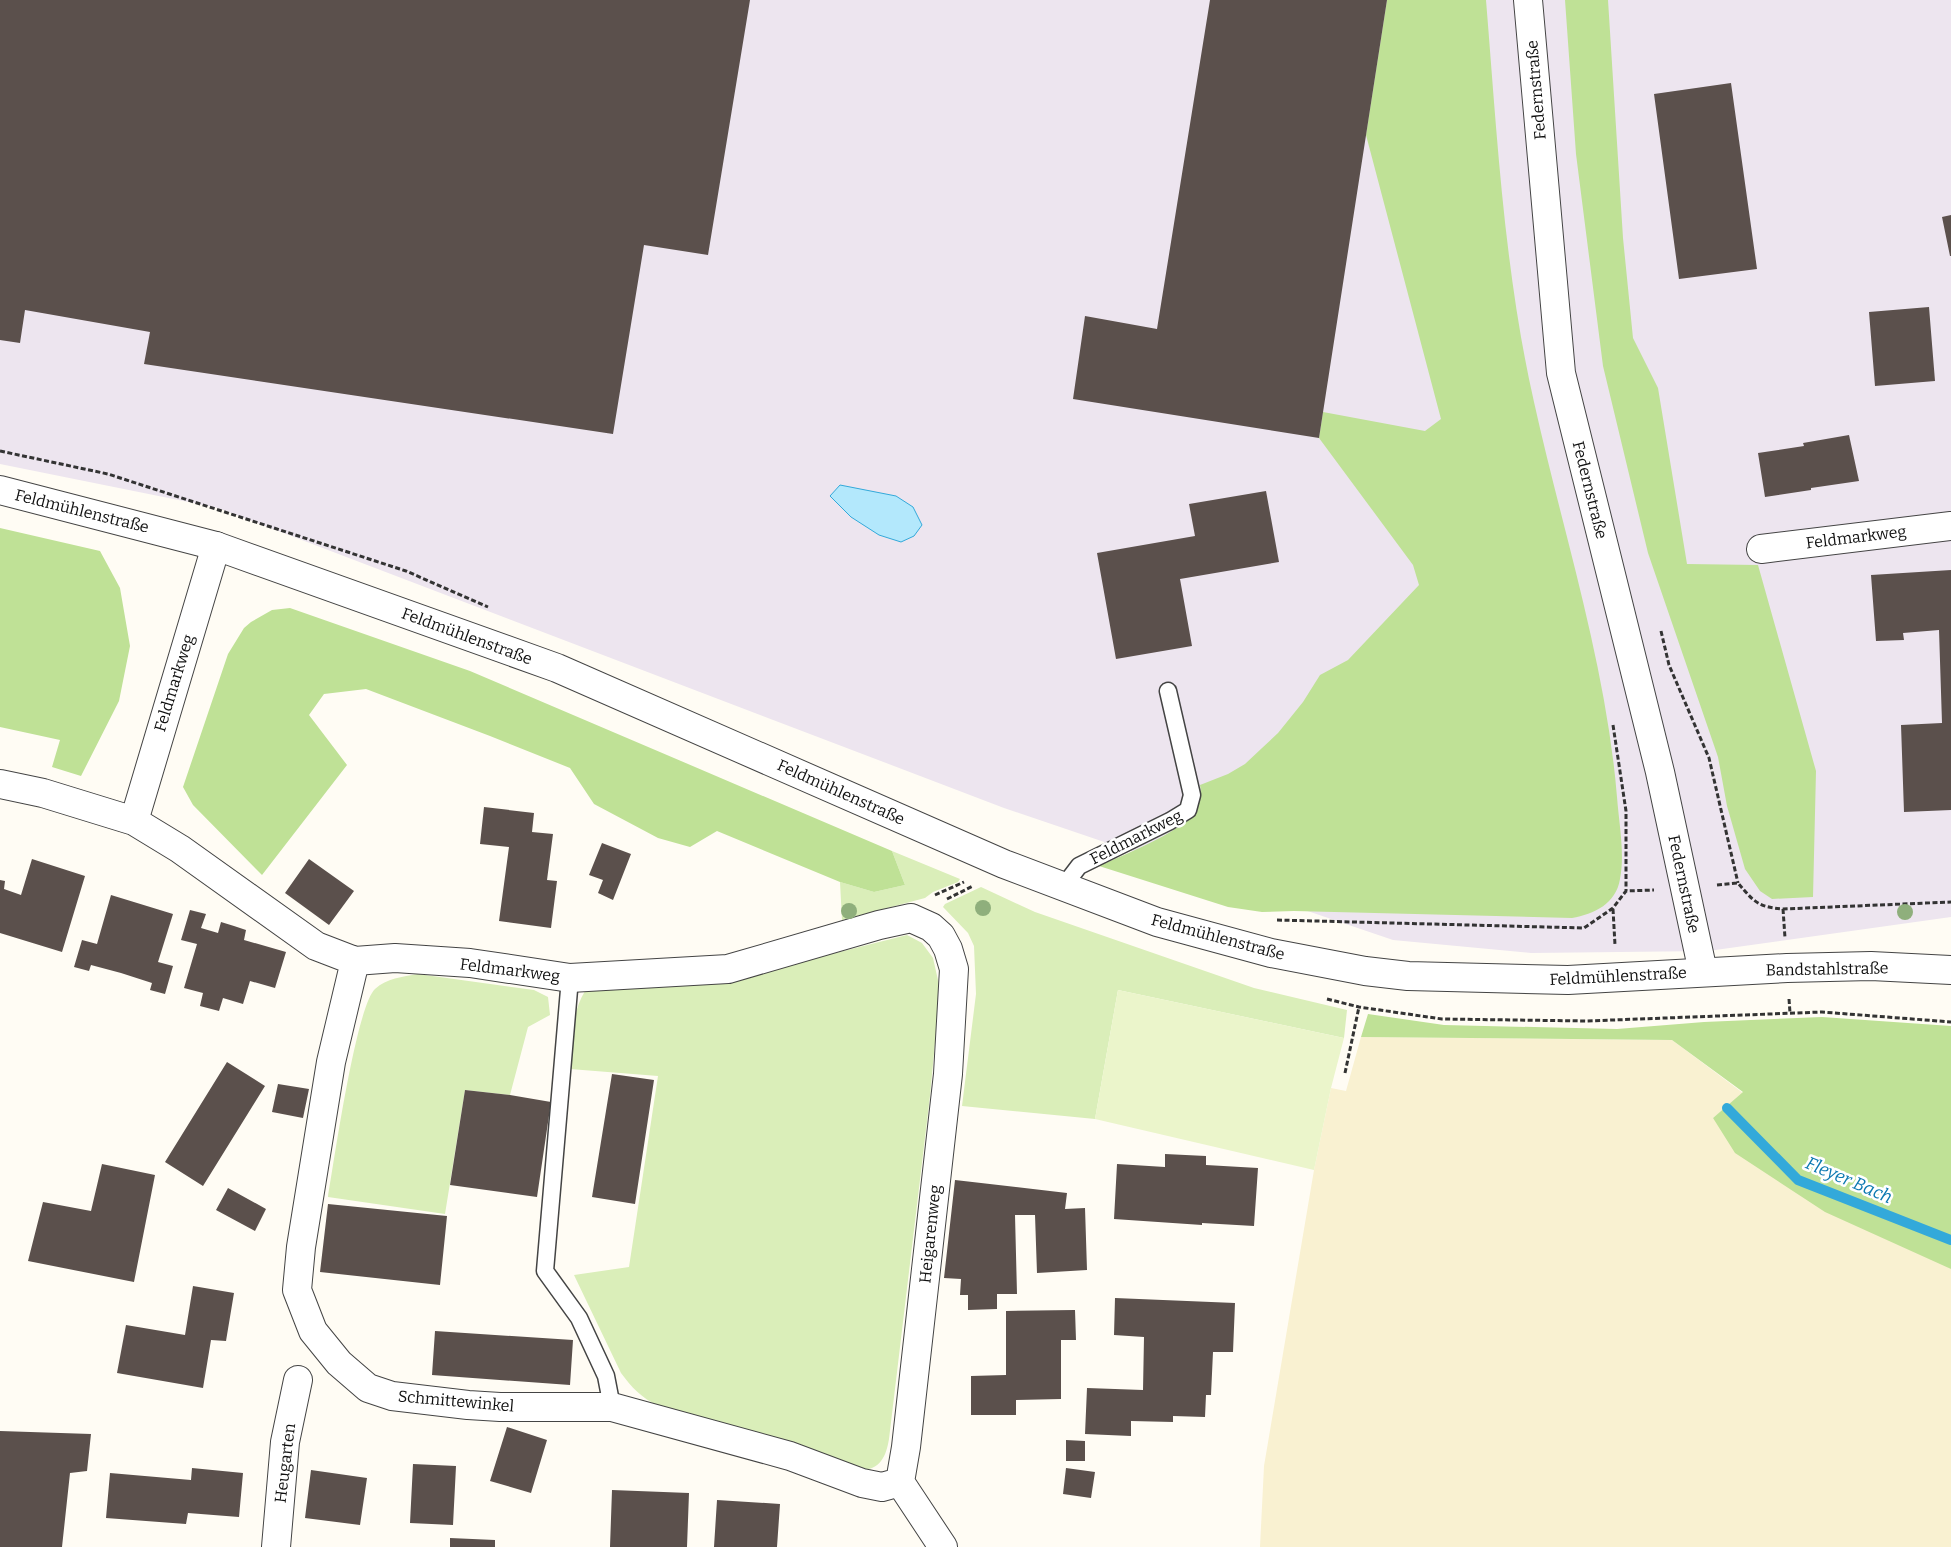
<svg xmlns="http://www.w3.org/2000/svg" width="1951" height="1547" viewBox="0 0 1951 1547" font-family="Bitter,serif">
<rect width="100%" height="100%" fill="#fffcf4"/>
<!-- industrial -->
<path fill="#ede5ef" d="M0 0H1951V917L1708 951 1531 953 1393 940 1004 808 218 508 0 464Z"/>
<!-- farmland -->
<path fill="#f9f1d1" d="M1361 1037 1672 1040 1743 1093 1713 1118 1951 1269V1547H1260L1264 1466 1314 1170 1331 1088 1346 1091Z"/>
<!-- green -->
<path fill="#daeeb9" d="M892 851 960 879 958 882 933 892 925 898 842 920 840 882 874 892 905 885Z
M981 887 1035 912 1254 988 1347 1010 1344 1038 1118 990 1095 1119 962 1106 976 994 974 946 968 933 943 907 945 904Z
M907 935 922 943 933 958 940 989 930 1096 889 1439C886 1457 880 1470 860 1470L658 1406C641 1397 632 1388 621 1373L574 1275 629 1267 658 1076 570 1069C572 1042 571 1014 585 991L732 979Z
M418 974 534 990 548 997 550 1015 528 1027 510 1095 465 1090 445 1214 328 1197C334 1163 356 1007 375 989 387 978 402 977 418 974Z"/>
<!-- forest -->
<path fill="#bfe196" d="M1387 0H1486C1497 134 1504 270 1534 402 1563 533 1606 663 1617 797 1619 824 1625 853 1620 879 1616 904 1594 914 1572 918L1294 911 1262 912 1228 907 1099 866C1123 855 1179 833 1193 814 1200 805 1202 795 1200 785L1228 774 1245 764 1262 748 1278 733 1303 702 1320 675 1348 660 1419 585 1413 565 1319 438 1323 412 1425 431 1441 419 1366 135Z
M1565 0H1608L1623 238 1633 338 1658 388 1687 564 1758 565 1816 771 1813 897 1772 899 1760 891 1745 869 1727 806 1718 757 1648 553 1603 366 1576 154Z
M0 528 100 551 120 588 130 646 119 701 81 776 52 767 60 740 0 727Z
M290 608 470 671 892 851 905 885 874 892 840 882 717 831 690 847 658 838 594 804 570 768 490 736 366 689 324 694 309 715 347 765 262 875 193 805 183 787 228 654 244 628 251 622 272 610Z
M1368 1014 1444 1025 1617 1029 1704 1022 1822 1017 1951 1026V1269L1825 1212 1735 1153 1713 1118 1743 1092 1672 1040 1361 1037Z"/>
<!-- pitch -->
<path fill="#ebf5cb" d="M1118 990 1344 1038 1331 1088 1314 1170 1095 1119Z"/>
<!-- water -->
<path fill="#b3e8fc" stroke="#33a9da" d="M840 485 896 496 913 507 922 525 914 536 901 542 879 535 851 517 830 496Z"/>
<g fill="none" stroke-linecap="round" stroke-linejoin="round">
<!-- stream -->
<path stroke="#33a9da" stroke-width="10" d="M1727 1108 1798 1180 1951 1240"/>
</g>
<!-- building -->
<path fill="#5b504c" d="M0 0H750L708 255 644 245 613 434 144 364 150 332 25 310 20 343 0 340Z
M1210 0H1387L1319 438 1073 399 1085 316 1157 329Z
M1731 83 1757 269 1679 279 1654 94Z
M1951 215V256H1950L1942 217Z
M1929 307 1935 381 1875 386 1869 312Z
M1849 435 1859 481 1811 488V490L1765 497 1758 453 1804 446 1803 443Z
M1266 491 1279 562 1180 579 1192 646 1116 659 1097 553 1195 536 1189 504Z
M1951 570V810L1904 812 1901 725 1942 723 1939 630 1903 633 1904 640 1876 641 1871 575Z
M484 807 534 813 532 832 553 834 547 880 557 881 551 928 499 921 509 847 480 844Z
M602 843 631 854 613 900 598 893 603 880 589 875Z
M32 859 85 876 62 952 0 933V880L5 881 4 889 21 895Z
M309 859 354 891 329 925 285 893Z
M111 895 173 914 158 962 173 966 165 994 150 990 152 983 121 973 91 965 89 971 74 967 82 940 97 944Z
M190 910 206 914 201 928 218 933 221 922 234 926 246 930 244 940 286 952 275 988 250 981 243 1004 223 998 219 1011 200 1006 203 993 184 988 197 944 181 940Z
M227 1062 265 1086 203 1186 165 1162Z
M612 1074 654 1080 635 1204 592 1197Z
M278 1084 309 1089 303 1118 272 1112Z
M465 1090 510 1095 551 1102 537 1197 450 1185Z
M1165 1154 1206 1156V1165L1258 1168 1254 1226 1202 1223V1225L1114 1219 1117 1164 1165 1167Z
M102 1164 155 1175 134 1282 28 1261 43 1202 91 1211Z
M955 1180 1067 1193 1065 1209 1085 1208 1087 1270 1037 1273 1035 1215H1015L1017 1294H997V1309L968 1310V1295H960L961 1279 944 1278Z
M228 1188 266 1209 255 1231 216 1210Z
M328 1204 447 1216 440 1285 320 1272Z
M193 1286 234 1293 226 1341 211 1340 203 1388 117 1373 126 1325 185 1335Z
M1115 1298 1235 1303 1233 1352H1213L1211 1395H1206L1205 1417 1173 1416V1422L1131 1421V1436L1085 1434 1087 1388 1143 1390 1144 1337 1114 1335Z
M1075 1310 1076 1340H1061V1399L1016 1400V1415H971V1376L1006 1375V1311Z
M435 1331 573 1340 570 1385 432 1375Z
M507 1427 547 1440 531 1493 490 1481Z
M0 1431 91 1434 87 1471 70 1473 62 1547H0Z
M1066 1440 1085 1441V1461H1066Z
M413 1464 456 1466 453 1525 410 1523Z
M192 1468 243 1473 239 1517 188 1513 186 1524 106 1518 110 1473 191 1480Z
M1066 1468 1095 1472 1091 1498 1063 1494Z
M311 1470 367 1478 360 1525 305 1518Z
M612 1490 689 1493 687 1547H610Z
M717 1500 780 1504 777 1547H714Z
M450 1538 495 1540V1547H450Z"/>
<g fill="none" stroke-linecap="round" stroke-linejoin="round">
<defs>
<path id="service" d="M1063 887 1079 866 1170 821 1188 810 1192 795 1168 691
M570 978 545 1271 579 1318 606 1376 612 1407"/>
<path id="minor" d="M1528 0 1561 373 1660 772 1703 972
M1761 549 1951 526
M0 784 43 793 134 821 180 849 316 946 355 961 395 958 470 963 570 978 728 969 879 925 911 918 931 927 941 936 948 949 954 969 948 1074 906 1447 900 1482 943 1547
M134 821 216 546
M355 961 331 1062 301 1247 297 1290 313 1331 339 1363 368 1388 392 1396 468 1405 500 1407H612L790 1456 862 1483 882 1487 900 1482
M276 1547 285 1442 298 1380"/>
<path id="tertiary" d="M0 490 216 546 557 668 1004 864 1157 922 1271 953 1365 971 1408 976 1568 980 1787 968 1871 966 1951 970"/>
</defs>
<!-- service casing -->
<use href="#service" stroke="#444" stroke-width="19"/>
<!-- minor casing -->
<use href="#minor" stroke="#444" stroke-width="30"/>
<!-- tertiary casing -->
<use href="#tertiary" stroke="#444" stroke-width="30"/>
<!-- path -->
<path stroke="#333" stroke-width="3" stroke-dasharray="5 2.5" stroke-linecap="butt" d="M0 451 108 474 406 571 488 607
M1661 631 1669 665 1709 758 1738 883
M1613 725 1626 811V891
M1717 885 1738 883C1754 902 1758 907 1783 909L1951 902
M935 895 964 882
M947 899 973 886
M1613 909 1615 945
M1783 909 1785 938
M1277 920 1584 928 1613 908 1626 891 1654 890
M1327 999 1359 1007 1442 1019 1587 1021 1822 1012 1951 1022
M1789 999 1790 1013
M1345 1073 1359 1007"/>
<!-- service -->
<use href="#service" stroke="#fff" stroke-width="16"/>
<!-- minor -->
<use href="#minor" stroke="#fff" stroke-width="28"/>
<!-- tertiary -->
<use href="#tertiary" stroke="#fff" stroke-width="28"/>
</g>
<!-- trees -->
<g fill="#8faf7c">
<circle cx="983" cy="908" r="8"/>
<circle cx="849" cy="911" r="8"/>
<circle cx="1905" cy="912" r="8"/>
</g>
<g text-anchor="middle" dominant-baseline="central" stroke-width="5" stroke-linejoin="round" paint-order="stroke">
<!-- street labels -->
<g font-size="16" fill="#111" stroke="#fff">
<text transform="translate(1536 90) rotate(-95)">Federnstraße</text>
<text transform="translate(1590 490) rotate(76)">Federnstraße</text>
<text transform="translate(82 511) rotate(14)">Feldmühlenstraße</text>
<text transform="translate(1856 537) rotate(-7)">Feldmarkweg</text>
<text transform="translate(467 636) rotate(20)">Feldmühlenstraße</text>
<text transform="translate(174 683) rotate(-73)">Feldmarkweg</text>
<text transform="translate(841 792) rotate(24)">Feldmühlenstraße</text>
<text transform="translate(1136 837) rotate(-27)">Feldmarkweg</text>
<text transform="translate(1684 884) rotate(78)">Federnstraße</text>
<text transform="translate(1218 937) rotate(15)">Feldmühlenstraße</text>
<text transform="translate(1827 969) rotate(-1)">Bandstahlstraße</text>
<text transform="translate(510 970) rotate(7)">Feldmarkweg</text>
<text transform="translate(1618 976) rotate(-3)">Feldmühlenstraße</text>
<text transform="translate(930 1234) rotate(-84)">Heigarenweg</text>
<text transform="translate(456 1401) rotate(5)">Schmittewinkel</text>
<text transform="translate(285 1463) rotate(-83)">Heugarten</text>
</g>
<!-- water labels -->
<g font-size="18" font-style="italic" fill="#0c79b1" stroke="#fff">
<text transform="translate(1849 1180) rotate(23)">Fleyer Bach</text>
</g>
</g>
</svg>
